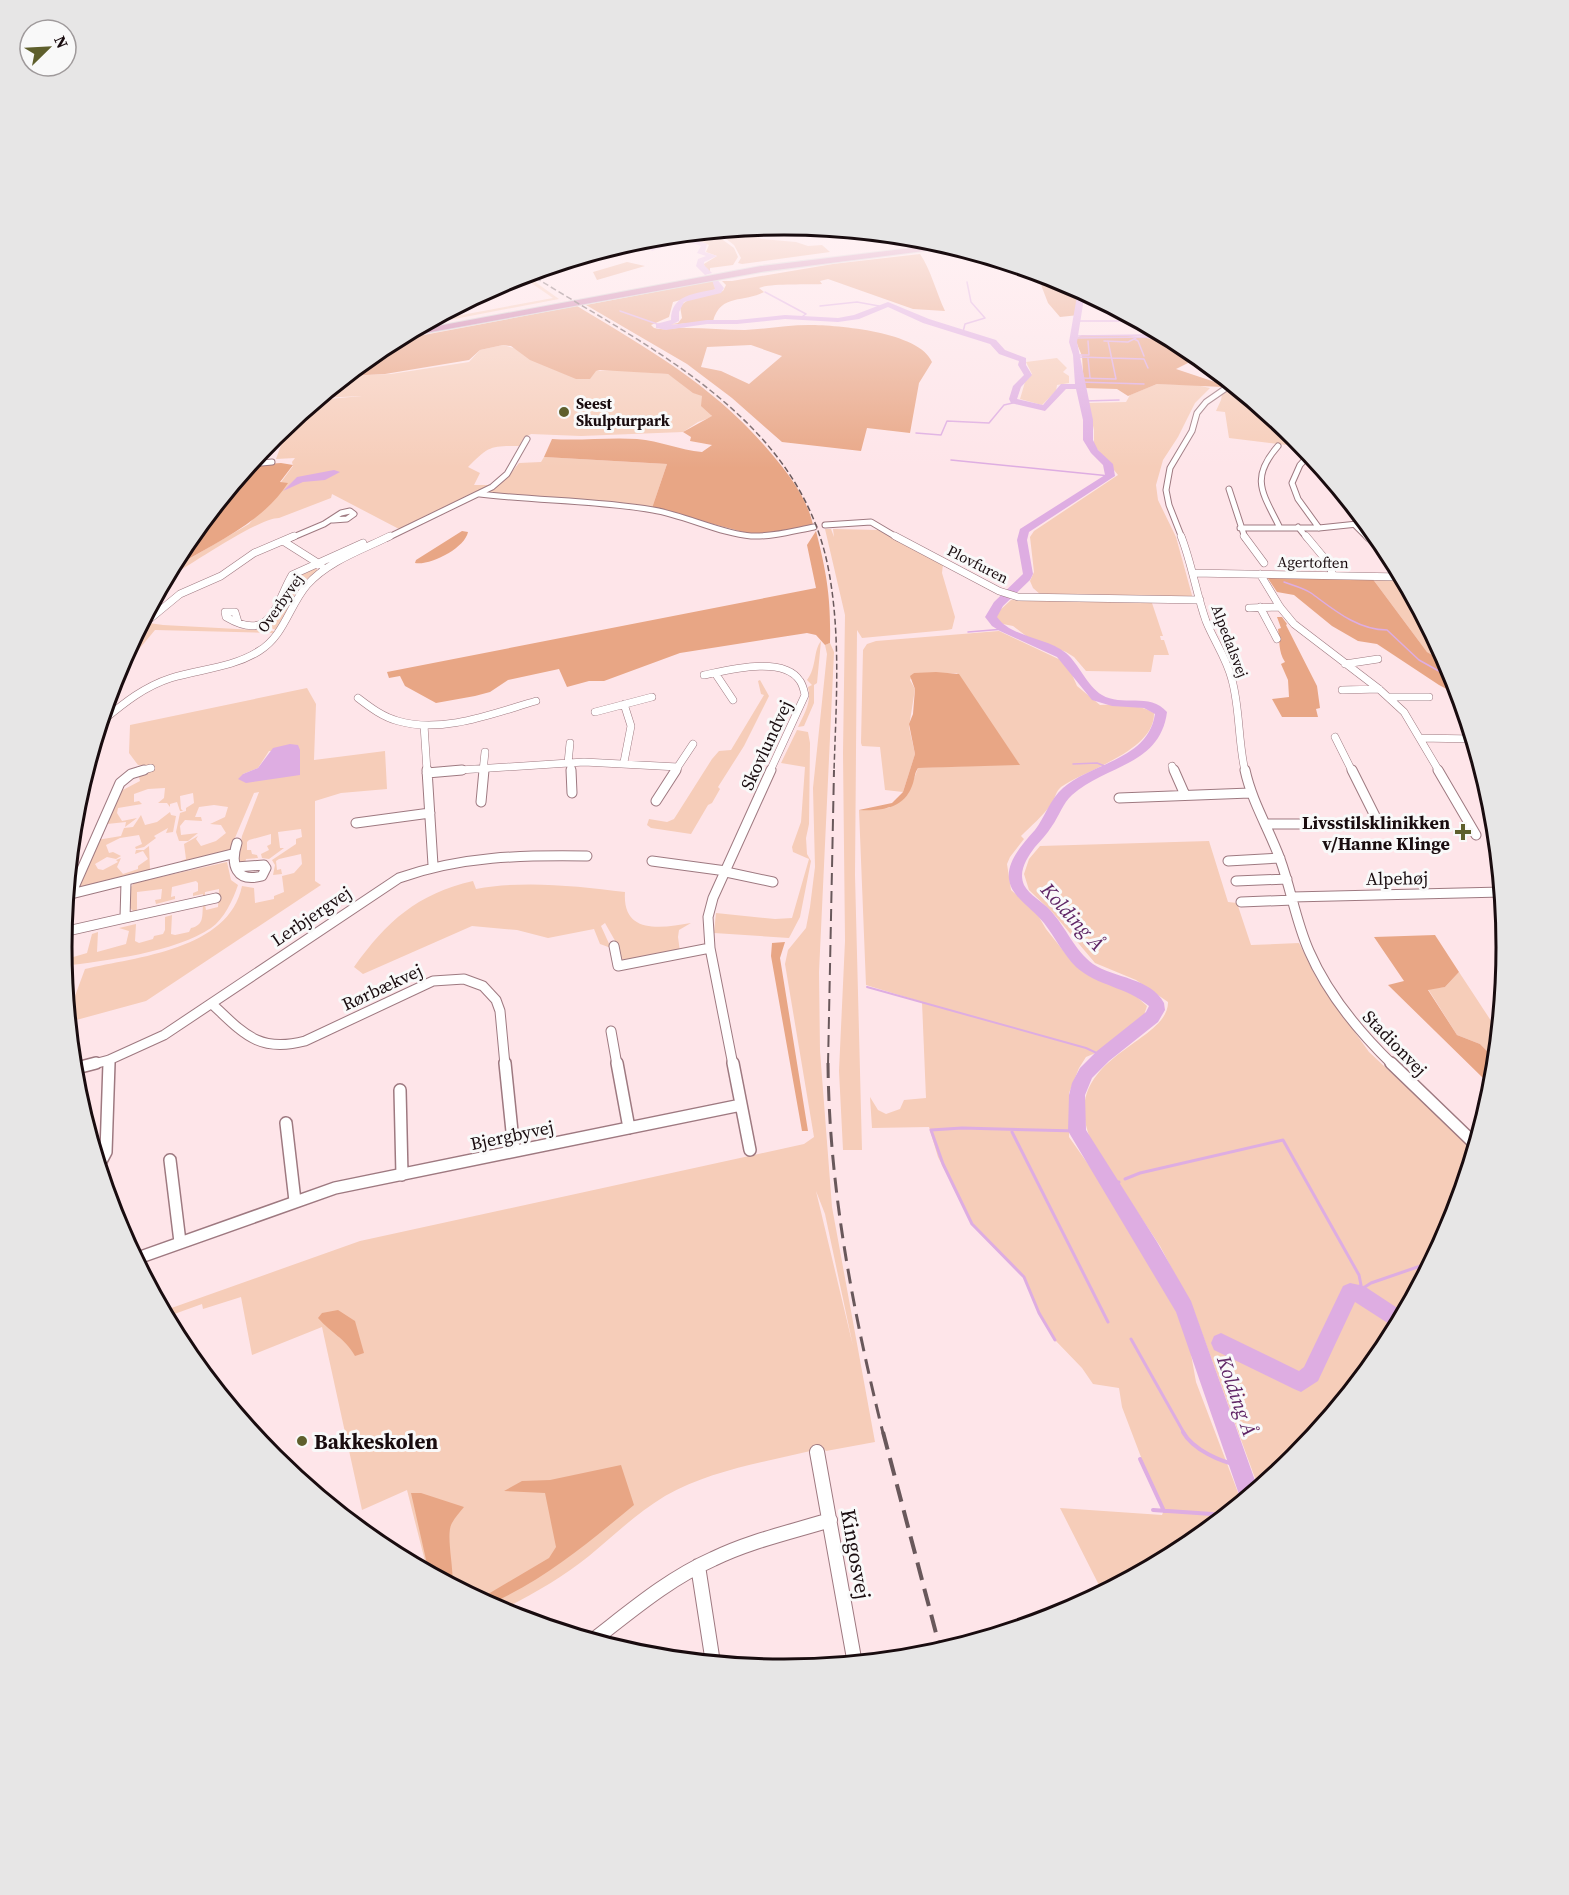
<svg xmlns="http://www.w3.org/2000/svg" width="1569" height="1895" viewBox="0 0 1569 1895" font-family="'Source Serif 4',serif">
<rect width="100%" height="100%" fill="#fee5e9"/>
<!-- green -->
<path fill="#f6cdb9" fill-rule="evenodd" d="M524 274 559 299 444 321 440 319 553 298 521 276Z
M503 345 596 371 615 370 668 374 702 396 712 417 698 422 683 432 581 436 531 434 524 438 519 446C490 446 489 446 468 467L480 473 474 485H491L399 529 332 494 331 498 279 518C258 518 187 567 165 580L170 570 249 524 255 517 293 466 292 462 295 458 276 459 289 423 317 400 362 396 320 398 342 380 347 379V376L391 374 469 362 480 350Z
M1057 358 1067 368 1063 372 1069 376V383L1057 385 1056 391 1042 405 1020 399 1025 382 1032 374 1026 362Z
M1157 384 1196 385 1210 388 1195 403 1178 437 1163 460 1156 485 1158 500 1176 537 1193 599 1041 595 1033 588 1030 581 1034 572 1030 537 1034 531 1118 475 1094 445V430L1088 403 1126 402 1130 395Z
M1235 386 1296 437 1304 447 1229 438 1225 412 1216 411 1221 400 1222 394Z
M544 457 667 464 652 508C597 501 542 499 487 493L507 478 519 463 541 462Z
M825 529H831L834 537 833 529 878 530 943 564 942 573 955 617 952 629 947 630 862 638 857 630 855 875 862 1150H843L839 1071 845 941 843 753 845 615Z
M313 567 318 570 279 626 300 589 311 575 299 587 276 630 273 629 267 623 278 614 290 582H294L290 581 291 579Z
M1372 578H1403L1449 665 1427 652Z
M1011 600 1152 603 1163 636H1160L1161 640H1164L1169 655H1154L1151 672 1086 671 1074 657 1066 652 1029 638 1013 626 1003 624 996 619 997 613Z
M149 623 163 625 274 631 273 633 155 630 115 678 139 630Z
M999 631 1067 663 1077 686 1100 705C1117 704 1139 704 1154 713 1155 751 1085 770 1061 787 1056 791 1055 798 1052 803 1043 816 1031 826 1021 836L1024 839 1010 857 1007 864 1011 890 1036 912 1046 929 1073 963 1084 972 1119 985 1137 997 1147 1006 1144 1015 1098 1052 1086 1057 1079 1068 1069 1093V1137L1105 1188 1179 1316 1189 1343 1196 1382 1242 1503 1186 1549 1103 1593 1060 1508 1162 1515 1164 1510 1140 1460 1141 1457 1122 1407 1119 1388 1093 1384 1082 1368 1055 1340 1039 1313 1024 1277 974 1227 938 1157 929 1127 872 1128 870 1097 878 1110 886 1114 900 1109 904 1100 926 1098 922 1002 866 985 859 810 889 808 908 794 918 768 1019 764 957 673H914L910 680 915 689 909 727 915 754 903 792 885 790 880 747 862 746 861 743 863 650 867 644 876 641Z
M821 641 817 683 814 685V703L804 726 798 727C804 714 812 702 808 687L812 685 807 680C817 667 813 651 821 641Z
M830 643 834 652 819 972 820 1051 832 1207 875 1442 826 1451 823 1448C771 1461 712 1469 665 1496 637 1513 614 1535 589 1556 562 1578 531 1595 500 1611L428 1573 407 1490 362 1510 322 1327 252 1355 241 1297 203 1309 202 1304 166 1317 163 1311 360 1241 804 1144 814 1137 785 964 788 950 806 928 810 907 815 867 813 788 827 654 825 645ZM816 1191 825 1214 853 1346Z
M760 680 769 696 744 746 718 787 720 789 712 803 708 805 691 834 651 828 647 825 649 819 667 822 674 819 712 759 719 751 731 750 764 695 761 694 758 681Z
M307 688 316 704 314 760 385 751 387 789 341 793 315 801V881L321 885 146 1001 69 1022 67 1001 75 996 85 969C136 957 229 950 242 886L254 888 255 903 274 899V896L284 892 282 876 294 873 302 864 301 854 279 859 276 861 277 870 281 869 282 874 273 875 275 865 272 860 296 844V839L302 837 301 829 278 832 280 848H284L269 859 262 858 261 854 269 850 267 846 271 844V834L249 840 247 842V850H251L252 854 257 855 258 858 246 859 245 863 237 861 242 836 259 792 254 793 229 852 181 866V861L186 859 184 844 198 836 196 839 201 846 216 841 226 833 221 825 210 824 225 817 228 807 214 805 199 807 195 817H201L202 821 185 820 180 826 181 835 198 833 188 841H179L176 832 180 813 186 811V808L194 803 193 793 180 796 181 809 183 811H180L177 802 170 804V807L167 803H158L164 798 165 788 148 789 134 794V802L139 801 142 804 118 808 117 813 122 821 137 818 125 827 126 822 107 824 103 835 99 836 119 792 140 781 139 777 141 765H138L129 753 130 725ZM300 750V775L243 774 258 768 269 751Z
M797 730 808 732 810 743 809 824 806 838 807 854 811 861 800 917 789 938 714 933 716 913 775 919 792 918 809 859 793 852 792 847 801 822 805 767 781 763Z
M170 812 171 815 176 816 173 832 166 833 168 828 154 836 156 838 144 847 136 849 135 847 142 844 139 835 120 838 106 845 109 853 113 852 121 856 116 859 107 857 95 864 98 869 103 870 118 862 116 860 121 858 117 867 123 874 138 869V866L148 859 143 851 135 854 136 850H144L149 846 150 870 84 888 80 886 79 882 97 840 121 836 124 828 133 827 141 815 145 825 157 822Z
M1209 841 1228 902 1237 903 1251 945 1299 943 1317 979 1369 1052 1475 1151 1452 1224 1385 1349 1295 1459 1259 1489 1194 1311 1160 1246 1093 1145C1052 1057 1169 1045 1168 1002L1136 980 1095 963 1053 913 1029 890 1024 874 1029 859 1040 846Z
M227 862 231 880 238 885C233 900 224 919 211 928 176 952 105 961 63 966V960L87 953 92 934 98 932 97 952 126 944 129 931 119 928 136 924 135 941 139 943 153 939 154 936 163 934 165 930V917L172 915 171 934 175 935 189 932 191 928C204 925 202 917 203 905H205L206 910 218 907 219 889 205 892V897H203V894L193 896V893L198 891V883L196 881 172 887 171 897 175 896V899L156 904 155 900 161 899 162 889 137 892V911L134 912 130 908 131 887 134 883Z
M473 881 476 889C524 880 576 886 625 892 622 935 662 928 691 923L679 930 678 937 680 952 623 962 620 960 618 946 605 923 601 926 611 948 600 944 594 929 548 938 517 930 472 926 363 974 354 967C387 921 417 894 473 881Z
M1459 972 1499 1033 1496 1060 1480 1044 1457 1035 1428 989 1445 987Z"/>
<!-- forest -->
<path fill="#e8a685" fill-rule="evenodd" d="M750 228 761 239 796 242 808 246 822 245 830 252 742 264 738 263 741 258 734 245 716 231Z
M712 232 734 248 738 257 733 265 710 268V272L705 269 704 264 717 256 706 252 709 245 685 234Z
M920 254C931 270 936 292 945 311L913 309 828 279 820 281 822 284C806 285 771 283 759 288L764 292C744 303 721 293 713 321L667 325 678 323 682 318 680 306 688 300 723 291 726 285 722 281H732L833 264Z
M627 262 645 266 597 280 593 272Z
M1036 272 1061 280 1098 299 1080 300 1079 315 1060 317 1048 303Z
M713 281 716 286 714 291 673 302 669 317 651 325 654 328C665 331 675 327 686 328 706 328 726 330 745 330 767 329 788 325 809 325 838 325 920 332 932 362L919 383 910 433 867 428 861 451 782 442 732 398 687 364 586 305ZM751 345 782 356 749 384 721 371 701 367 707 347Z
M577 306C653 352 718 388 775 458 791 477 808 501 813 525L766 534 747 533 652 508 667 464 544 457 552 439C580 441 609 437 637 439 660 441 680 450 702 452L712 445 690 441 691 437 683 432 712 416 701 406 702 396 693 393 668 374 600 370 596 371 590 379H576L530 360 511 346 503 345 480 350 469 360 385 374 347 376 392 341Z
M1082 335C1125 336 1170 333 1205 362L1192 361 1176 369 1215 382 1223 387 1157 384 1128 396 1117 389 1084 388 1082 356 1075 339Z
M281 463 293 465 280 482 288 483C262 524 210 545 170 570L184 546 250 465Z
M462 531 468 532C465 548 430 566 415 563L416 560Z
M816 531C827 574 831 599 830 643L825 645 816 635 807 633 680 653 604 681H589L567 687 559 669 508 680 490 692 475 696 436 703 405 686 400 676 389 678 387 672 816 588 807 545Z
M1267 577 1372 578 1427 652 1449 665 1460 696 1439 685 1377 644 1358 641 1332 626 1294 595 1277 592Z
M1277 617H1282L1287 624 1286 625 1317 686 1320 708 1316 709 1318 717H1282L1272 699 1289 697 1288 680 1281 664 1285 662C1278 651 1280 641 1278 629L1281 628Z
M936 672 959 674 1020 765 918 768C914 774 915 779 912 786 904 809 880 811 859 810L892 803 903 792 915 754 909 724 913 714 915 689 910 676 914 673Z
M1435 935 1459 972 1445 987 1428 990 1457 1035 1480 1044 1496 1060 1495 1076 1483 1078 1388 985 1404 981 1374 937Z
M785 942 780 958 808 1131H802L771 956 772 943Z
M338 1310 355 1321 364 1353 355 1356C344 1337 332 1334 318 1318L322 1313Z
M621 1465 634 1505C584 1546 547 1578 488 1605L478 1600 549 1558 556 1547 545 1493 504 1491 522 1481 550 1480Z
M411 1493H421L464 1507C460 1512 455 1517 452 1523 445 1534 455 1571 452 1585L429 1573Z"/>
<!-- water -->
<path fill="#deade2" d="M334 470 340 472 325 480 303 482 283 491 297 477Z
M290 744 298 745 300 750V775L246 783 238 779 243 774 258 768 273 748Z"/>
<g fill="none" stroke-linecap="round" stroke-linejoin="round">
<!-- stream-far3 -->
<path stroke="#deade2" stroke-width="1.5" d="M671 236 679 240
M765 292 806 314 803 316
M820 306 857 302 879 306
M620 311 660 325
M1077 321H1139
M1129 322 1148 326
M963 332 965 324 985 318 971 302 967 282
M1076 336 1148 335
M1074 338 1148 337 1192 351
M1134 339 1138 341 1144 356
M1104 341 1128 342 1136 338
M1077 355H1089L1088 341
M1078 357 1144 359 1148 368
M1088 358 1090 378
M1079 378 1116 379 1108 341
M1079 382 1144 384
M1084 401 1119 400
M916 433 941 435 947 421 989 423 1004 405 1017 402
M951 460 1110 476
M1284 582C1292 585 1304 588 1311 593 1333 609 1357 630 1387 630L1419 660 1455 680
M968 632 1004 629
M1073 764 1097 763 1110 768"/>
<!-- stream-far2 -->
<path stroke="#deade2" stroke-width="2" d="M867 987 1086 1048 1103 1056"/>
<!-- stream-far1 -->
<path stroke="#deade2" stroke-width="3" d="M1012 1132 1108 1322
M1125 1179 1140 1173 1283 1140 1359 1275 1361 1285 1354 1291
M1112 1185 1119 1182
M1357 1292 1371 1283 1432 1262
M1131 1339 1184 1433
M1055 1340 1039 1313 1024 1277 972 1224 943 1164 931 1130 962 1128 1077 1131"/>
<!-- stream -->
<path stroke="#deade2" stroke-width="4" d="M1183 1432C1193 1450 1221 1462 1241 1466
M1140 1459 1164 1511
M1153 1510 1227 1515"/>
<!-- river -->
<path fill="#deade2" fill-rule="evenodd" d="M654 237V246L684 236 707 244 705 252 717 256 704 262V265L712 273 705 275 696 266 698 259 706 256 697 253 701 246 684 240 652 251 646 246 648 238Z
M716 278 724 288 721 293 684 302 679 312V321L671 325 707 320H737L785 315 838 318 854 315 888 302 929 319 996 340 1005 350 1026 358V365L1032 375 1021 387 1017 399 1043 405 1061 384H1075L1073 355 1069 342 1078 290 1085 292 1077 342 1093 420V440L1098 450 1113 464 1115 476 1029 532 1027 540 1033 574 1030 580 1003 606 997 617C1012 638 1046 637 1066 653 1079 664 1087 686 1102 695 1121 707 1150 692 1167 712 1160 766 1105 765 1072 795 1063 803 1059 816 1052 826 1047 834 1041 840 1035 847 1027 858 1018 871 1024 885 1029 895 1043 902 1050 910 1066 927 1074 950 1093 964 1114 978 1151 978 1164 1003L1165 1010 1158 1022 1109 1061 1092 1078 1085 1095 1086 1130 1157 1242 1191 1301 1258 1489 1242 1503 1176 1312 1068 1131 1069 1095 1072 1083 1080 1068 1097 1051 1146 1012 1149 1006C1127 987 1097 986 1076 967 1063 954 1055 937 1044 923 1036 913 1026 906 1018 897 996 873 1018 849 1035 830 1045 817 1050 799 1063 788 1093 762 1148 760 1155 714L1144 708 1112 706 1092 700 1057 657 1000 631 992 626 985 617 994 602 1023 574 1017 540 1020 529 1105 475 1103 465 1091 453 1083 440V420L1076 389H1066L1045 411 1011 403 1009 399 1013 386 1024 375 1018 365 1019 361 999 354 990 344 923 323 888 307 859 319 838 322 785 319 737 324H707L666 330 656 328V324L671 320C671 294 695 294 715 289L712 280Z
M1350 1283 1364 1286 1405 1313 1397 1329 1355 1302 1318 1381 1301 1392 1294 1389 1214 1350 1211 1343 1214 1336 1221 1333 1299 1371 1304 1367 1343 1286Z"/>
<defs>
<path id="street-far4" d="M1278 446C1250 478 1262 492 1279 526
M1310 454 1300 465 1292 483 1298 499 1319 528
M251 464 272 462
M1229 489 1245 538
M480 494C538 501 596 500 653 510 684 515 722 534 751 536 772 537 793 531 814 527
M825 525 871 522 898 538
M1355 525 1368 538
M1298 527 1307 538
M1240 528H1319L1367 523
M291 538 324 524 341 513 350 511 354 514 347 519 333 520
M387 538 492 487 507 474 527 439
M1182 538 1169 505 1166 490 1170 468 1192 431 1197 413 1206 402 1232 384"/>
<path id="street-far3" d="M895 536 999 591 1018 597 1200 600
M1181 536C1192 564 1196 593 1206 621 1214 641 1227 659 1232 680 1240 709 1238 741 1245 771
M1244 536 1264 563
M1306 536 1326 560 1332 572
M1367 536 1380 549 1398 574
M283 541 321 565
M1193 573 1402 577
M1260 574 1280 607 1294 624 1379 689 1404 712 1439 771
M1260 607 1277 639
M1249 608 1280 607
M238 622 235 612H225L226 617C272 644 275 604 292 575L363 543
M140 627 180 594 221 576 254 553 294 536
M1345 664 1378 659
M715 673 733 700
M704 675C728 670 784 655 800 681 803 685 804 691 805 695L770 771
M1342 690 1379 689
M1390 697H1429
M358 698C371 708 383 717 398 721 443 734 494 713 536 701
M624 704 631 726 624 762
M595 712 652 697
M101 722C123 704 143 687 171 678 200 669 232 668 259 651 284 636 289 606 307 585 328 561 362 550 390 536
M424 725 427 771
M1335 737 1352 771
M1420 738 1473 739
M568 763 570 743
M571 763V771
M1172 766 1174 771
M139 771 151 768
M444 771 584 762 678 767
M483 771 485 752
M675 771 693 744"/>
<path id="street-far2" d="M427 770 433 865
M571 770 572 793
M1174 770 1185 795
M1245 770C1252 802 1269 829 1280 859 1291 889 1296 922 1309 951 1328 995 1359 1032 1393 1065
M1352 770 1379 824
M1438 770 1476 835
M427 773 462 770
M1119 798 1250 793
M656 801 676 770
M481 802 484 770
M356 823 430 813
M1265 824H1433
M652 861 726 871
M1228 861 1280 858
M236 867 264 865 266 868 262 876C236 883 230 865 237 843
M726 872 773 882
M1236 881 1287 879
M126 882 125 918 216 898
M71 894 232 854
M67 895 71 894 120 783 131 774 144 770
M1292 897 1502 892
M1241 902 1293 900
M63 932 125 918
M614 946 618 966 710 948
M212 1004C244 1034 259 1053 305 1041L433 981 464 979 483 986 496 1000 500 1011 505 1065
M611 1031 617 1065
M90 1065 109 1060 164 1035 399 878C461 856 522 855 587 856
M109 1065V1060
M733 1065 710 948 708 917 713 898 771 770"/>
<path id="street-far1" d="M505 1063 514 1151
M617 1063 629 1128
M733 1063 750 1150
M1391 1063 1476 1145
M73 1069 96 1063
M400 1090 402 1175
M286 1123 295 1201
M170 1160 180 1242
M99 1165 106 1152 109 1063
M135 1259 335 1188 741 1105"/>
<path id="street" d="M817 1452 855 1664
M698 1566 713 1663
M592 1641C631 1611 668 1579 713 1559 750 1541 791 1532 830 1520"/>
<path id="highway" d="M945 244 955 247 761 272 398 338 411 331 761 266Z"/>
</defs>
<!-- street-far4 casing -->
<use href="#street-far4" stroke="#9e7980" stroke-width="7"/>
<!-- street-far3 casing -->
<use href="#street-far3" stroke="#9e7980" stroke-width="8"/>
<!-- street-far2 casing -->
<use href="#street-far2" stroke="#9e7980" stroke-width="11"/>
<!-- street-far1 casing -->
<use href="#street-far1" stroke="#9e7980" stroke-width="14"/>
<!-- street casing -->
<use href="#street" stroke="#9e7980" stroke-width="16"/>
<!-- highway casing -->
<use href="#highway" stroke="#d1cecf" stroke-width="2"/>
<!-- street-far4 -->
<use href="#street-far4" stroke="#fff" stroke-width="5"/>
<!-- street-far3 -->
<use href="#street-far3" stroke="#fff" stroke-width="7"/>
<!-- street-far2 -->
<use href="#street-far2" stroke="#fff" stroke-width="9"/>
<!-- street-far1 -->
<use href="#street-far1" stroke="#fff" stroke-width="11"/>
<!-- street -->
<use href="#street" stroke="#fff" stroke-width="14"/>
<!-- highway -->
<use href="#highway" fill="#c97da9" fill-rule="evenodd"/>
<!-- rail-far3 -->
<path stroke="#69585b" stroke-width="1.5" stroke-dasharray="6 3" stroke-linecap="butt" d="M528 273C648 348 801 417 829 572 841 638 836 706 834 771"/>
<!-- rail-far2 -->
<path stroke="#69585b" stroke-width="2" stroke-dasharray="12 6" stroke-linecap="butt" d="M828 1065 834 770"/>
<!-- rail-far1 -->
<path stroke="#69585b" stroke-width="3" stroke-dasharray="15 8" stroke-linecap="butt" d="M828 1063C829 1188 853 1312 883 1433"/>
<!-- rail -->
<path stroke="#69585b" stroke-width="4" stroke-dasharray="18 9" stroke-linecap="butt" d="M883 1432 941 1652"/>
</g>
<!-- sky -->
<linearGradient id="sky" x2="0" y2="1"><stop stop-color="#a4b1e6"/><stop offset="0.43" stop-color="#fff3f5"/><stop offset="1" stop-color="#fff3f5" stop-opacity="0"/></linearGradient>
<rect width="1569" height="468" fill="url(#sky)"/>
<!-- markers -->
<g fill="#5e5f2c" stroke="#f9f9f9" stroke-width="2">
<circle cx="564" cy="412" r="6"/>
<path d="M1460 823h6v6h6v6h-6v6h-6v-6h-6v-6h6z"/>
<circle cx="302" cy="1441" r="6"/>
</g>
<g text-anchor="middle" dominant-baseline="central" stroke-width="6" stroke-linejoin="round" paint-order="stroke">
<!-- far-poi labels -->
<g font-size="15" font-weight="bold" fill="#190c0f" stroke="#f9f9f9" text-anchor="start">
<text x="576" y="403">Seest<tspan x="576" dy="17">Skulpturpark</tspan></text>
</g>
<!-- far-street labels -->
<g font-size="15" fill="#190c0f" stroke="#f9f9f9">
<text transform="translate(1313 562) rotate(1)">Agertoften</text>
<text transform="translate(978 564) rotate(27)">Plovfuren</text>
<text transform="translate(280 603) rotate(-55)">Overbyvej</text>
<text transform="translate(1230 641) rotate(69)">Alpedalsvej</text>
</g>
<!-- street labels -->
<g font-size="18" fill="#190c0f" stroke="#f9f9f9">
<text transform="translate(766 745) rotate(-65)">Skovlundvej</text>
<text transform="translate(1397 878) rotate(-1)">Alpehøj</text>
<text transform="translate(311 916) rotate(-34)">Lerbjergvej</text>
<text transform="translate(382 987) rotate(-25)">Rørbækvej</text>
<text transform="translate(1395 1043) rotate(46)">Stadionvej</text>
<text transform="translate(512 1135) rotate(-12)">Bjergbyvej</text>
</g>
<!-- poi labels -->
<g font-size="18" font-weight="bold" fill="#190c0f" stroke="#f9f9f9" text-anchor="end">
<text x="1450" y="822">Livsstilsklinikken<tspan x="1450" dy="21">v/Hanne Klinge</tspan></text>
</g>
<!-- water labels -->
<g font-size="20" font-style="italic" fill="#602666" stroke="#f9f9f9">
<text transform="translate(1073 917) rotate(48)">Kolding Å</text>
<text transform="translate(1237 1396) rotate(71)">Kolding Å</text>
</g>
<!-- near-poi labels -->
<g font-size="21" font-weight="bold" fill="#190c0f" stroke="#f9f9f9" text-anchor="start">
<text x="314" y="1441">Bakkeskolen</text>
</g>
<!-- near-street labels -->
<g font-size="21" fill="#190c0f" stroke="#f9f9f9">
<text transform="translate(856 1554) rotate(80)">Kingosvej</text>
</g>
</g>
<!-- crop -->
<path d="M0 0H1569V1895H0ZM72 947a712 712 0 1 1 1424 0a712 712 0 1 1-1424 0Z" fill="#e7e6e6" fill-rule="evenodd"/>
<path fill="none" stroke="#190c0f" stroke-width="3" d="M72 947a712 712 0 1 1 1424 0a712 712 0 1 1-1424 0Z"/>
<!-- north arrow -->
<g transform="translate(48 48) rotate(66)"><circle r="28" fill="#f9f9f9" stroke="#9f9a9b" stroke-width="1.5"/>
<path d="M0-4.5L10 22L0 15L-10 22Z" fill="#5e5f2c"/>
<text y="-9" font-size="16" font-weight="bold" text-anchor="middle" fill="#190c0f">N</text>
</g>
</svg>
